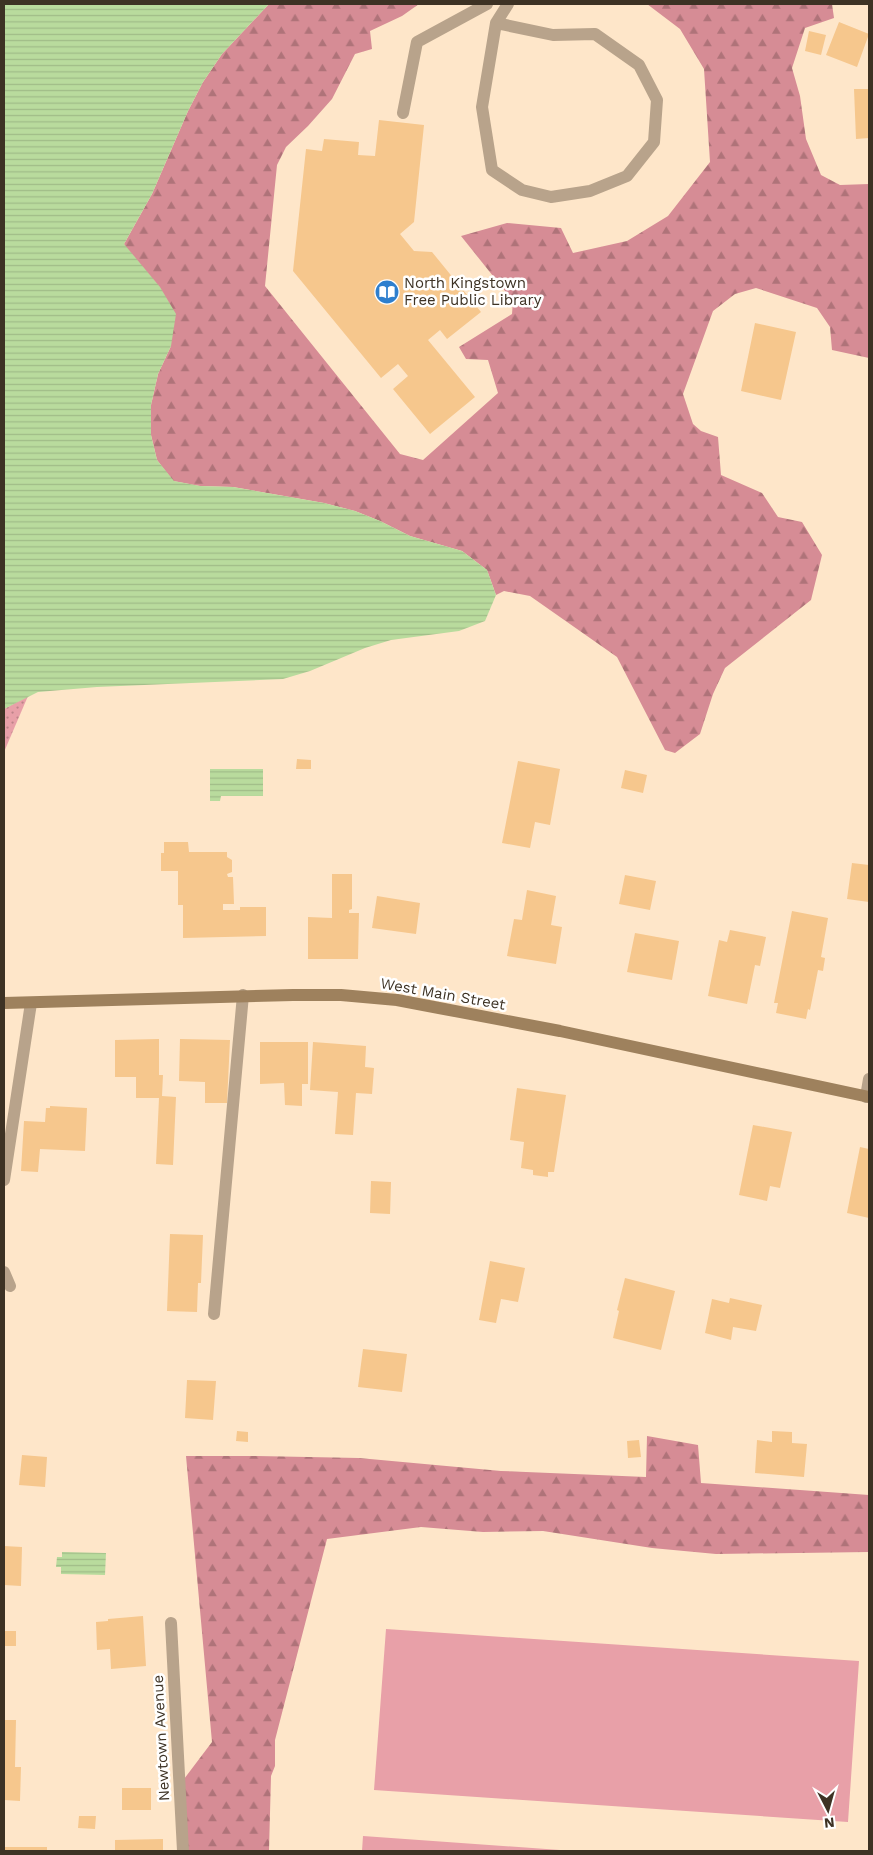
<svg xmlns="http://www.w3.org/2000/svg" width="873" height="1855" viewBox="0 0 873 1855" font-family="'Work Sans',sans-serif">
<defs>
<pattern id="grass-dots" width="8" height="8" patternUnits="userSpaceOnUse" patternTransform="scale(1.25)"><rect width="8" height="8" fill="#e8a0a8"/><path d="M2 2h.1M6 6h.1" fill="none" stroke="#bd8389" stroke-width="1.8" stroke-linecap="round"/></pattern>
<pattern id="forest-firs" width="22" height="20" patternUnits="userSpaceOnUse" patternTransform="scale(1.25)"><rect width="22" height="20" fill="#d68c95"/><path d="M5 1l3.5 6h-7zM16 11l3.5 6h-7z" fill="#af7379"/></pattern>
<pattern id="water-rules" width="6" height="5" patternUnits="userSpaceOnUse" patternTransform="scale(1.25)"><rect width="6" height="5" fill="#b9db9d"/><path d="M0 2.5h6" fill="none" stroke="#a0bc87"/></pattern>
</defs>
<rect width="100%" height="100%" fill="#fee6c9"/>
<!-- grass -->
<path fill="url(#grass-dots)" d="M28 696 4 752V709Z"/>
<!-- forest -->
<path fill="url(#forest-firs)" d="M269 4H419L402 16 370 31 372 49 355 54 332 99 308 126 286 147 277 165 265 286 400 454 423 460 498 393 488 360 466 359 459 347 512 314 513 301 461 236 507 223 561 228 573 253 627 241 668 216 710 162 704 69 680 29 647 4H832L834 18 805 28 792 68 800 96 806 139 821 175 840 185 869 184V358L832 350 830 327 817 308 756 288 735 294 713 311 683 394 693 424 701 431 718 437 721 475 762 493 778 517 802 522 822 555 811 600 725 668 713 694 700 734 675 753 665 750 617 657 530 596 504 591 496 595 487 570 462 551 410 536 380 521 355 511 324 503 233 487 200 486 173 481 157 460 151 435V405L158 374 171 346 124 244 152 194 188 111 203 82 222 54Z
M647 1436 698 1445 701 1483 869 1495V1552L716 1554 652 1548 543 1531 483 1532 421 1527 327 1539 275 1740V1766L271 1776 269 1851H185L181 1783 212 1742 186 1456H257L359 1458 501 1471 646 1477Z"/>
<!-- pitch -->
<path fill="#e8a0a8" d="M386 1629 859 1661 848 1822 374 1790Z
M363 1836 574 1851H362Z"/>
<!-- water -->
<path fill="url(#water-rules)" d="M4 4H269L222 54 203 82 188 111 152 194 124 244 160 287 176 314 171 346 158 374 151 405V435L157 460 174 481 200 486 233 487 324 503 355 511 380 521 410 536 462 551 487 570 496 595 485 621 459 631 391 640 365 648 310 671 283 679 97 687 38 692 4 709Z
M210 769H263V796H221L220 801H210Z
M62 1552 106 1553 105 1575 61 1574V1567H56L57 1557H62Z"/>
<!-- building -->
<path fill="#f6c78d" d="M839 22 869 34 857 67 826 55Z
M809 31 826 35 821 55 805 51Z
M854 89H869V138L856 139Z
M379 120 424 125 414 222 400 234 414 251 432 252 481 312 447 339 440 330 428 340 475 397 430 434 393 389 408 376 398 364 381 378 293 271 306 149 322 151 324 139 359 142 358 155 375 156Z
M755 323 796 332 781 400 741 391Z
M297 759 311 760V769H296Z
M518 761 560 769 550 825 535 822 530 848 502 843Z
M625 770 647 775 643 793 621 788Z
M164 842H188L189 852H227V857L232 860V872L227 874 228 877H233L234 904H223V910H240V907H266V936L183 938V905H178V871H161V853H164Z
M852 863 869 865V902L847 899Z
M332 874H352V909L349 910V913H359L358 959H308V917L332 918Z
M625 875 656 881 650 910 619 904Z
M527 890 556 896 551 925 562 927 556 964 507 956 514 919 522 920Z
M377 896 420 903 416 934 372 928Z
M792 911 828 918 821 957 825 958 823 971 818 970 810 1010 808 1009 806 1019 776 1013 778 1003H774Z
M730 930 766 937 760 966 755 965 747 1004 708 996 719 940 727 942Z
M635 933 679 941 672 980 627 972Z
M159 1039V1075H163L162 1096 176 1097 173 1165 156 1164 159 1098H136V1077H115V1040Z
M180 1039 230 1040 227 1103H205V1082L179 1081Z
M260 1042H308V1084H302V1106L285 1105 284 1083 260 1084Z
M313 1042 366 1046 365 1067 374 1068 372 1094 356 1093 353 1135 335 1134 338 1092 310 1090Z
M517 1088 566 1095 554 1172H548V1177L533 1175V1170L521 1168 524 1142 510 1140Z
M50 1106 87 1108 85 1151 40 1149 38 1172 21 1171 24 1121 45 1122 46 1108H50Z
M753 1125 792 1132 780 1188 770 1186 767 1201 739 1195Z
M860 1147 869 1149V1218L847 1213Z
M371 1181 391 1182 390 1214 370 1213Z
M170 1234 203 1235 201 1283H198L197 1312 167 1311Z
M490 1261 525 1268 518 1302 501 1299 496 1323 479 1320Z
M625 1278 675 1291 661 1350 613 1338 619 1311 617 1310Z
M730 1298 762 1305 756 1331 733 1327 731 1340 705 1333 712 1299 729 1303Z
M363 1349 407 1354 402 1392 358 1387Z
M187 1380 216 1381 213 1420 185 1418Z
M237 1431 248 1432V1442L236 1441Z
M772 1431 792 1432V1443L807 1444 804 1477 755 1473 757 1440 772 1442Z
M639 1440 641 1457 628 1458 627 1441Z
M22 1455 47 1457 45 1487 19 1485Z
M4 1546 22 1547 21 1586 4 1585Z
M143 1616 146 1666 111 1669 110 1649 97 1650 96 1622 108 1621V1619Z
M4 1631H16V1646H4Z
M4 1720H16L15 1767H21L20 1801 4 1800Z
M122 1788H151V1810H122Z
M79 1816H96L95 1829 78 1828Z
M163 1839V1851H115V1840Z
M4 1847H47V1851H4Z"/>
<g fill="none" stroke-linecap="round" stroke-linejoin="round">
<!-- lane -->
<path stroke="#b8a38b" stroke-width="12" d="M496 23 553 35 595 34 639 65 657 100 654 142 627 176 590 191 551 197 522 190 492 170 482 107 496 23 508 4
M403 113 417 42 487 4
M866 1097 869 1079
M4 1180 31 1003
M4 1272 10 1286
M214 1314 243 995"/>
<!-- street -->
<path stroke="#b8a38b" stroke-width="12" d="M171 1623 183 1851"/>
<!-- secondary -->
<path stroke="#9e815d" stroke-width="12" d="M4 1003 293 995H341L397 1000 439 1008 560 1031 869 1097"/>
</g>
<!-- icons -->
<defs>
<symbol id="library-disc" viewBox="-11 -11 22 22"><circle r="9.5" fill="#2e7fce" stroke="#fff"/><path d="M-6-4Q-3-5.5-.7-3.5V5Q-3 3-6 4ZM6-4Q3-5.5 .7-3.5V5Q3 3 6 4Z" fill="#fff"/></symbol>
</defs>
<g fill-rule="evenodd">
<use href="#library-disc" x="373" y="278" width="28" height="28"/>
</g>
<g text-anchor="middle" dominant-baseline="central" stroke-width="5" stroke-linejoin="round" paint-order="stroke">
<!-- poi labels -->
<g font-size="15" fill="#3d3224" stroke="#fff" text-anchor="start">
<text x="404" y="283">North Kingstown<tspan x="404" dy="17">Free Public Library</tspan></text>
</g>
<!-- street labels -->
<g font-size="15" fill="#3d3224" stroke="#fff">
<text transform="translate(443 994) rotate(10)">West Main Street</text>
<text transform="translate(161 1738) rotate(-93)">Newtown Avenue</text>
</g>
</g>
<!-- border -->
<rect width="873" height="1855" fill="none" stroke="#3d3224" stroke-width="10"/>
<!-- north arrow -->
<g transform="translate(828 1810) rotate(174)" stroke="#ffffff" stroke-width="4" paint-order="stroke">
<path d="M0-4L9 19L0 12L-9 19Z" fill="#3d3224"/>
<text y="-8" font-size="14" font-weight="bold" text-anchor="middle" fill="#3d3224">N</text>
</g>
</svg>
